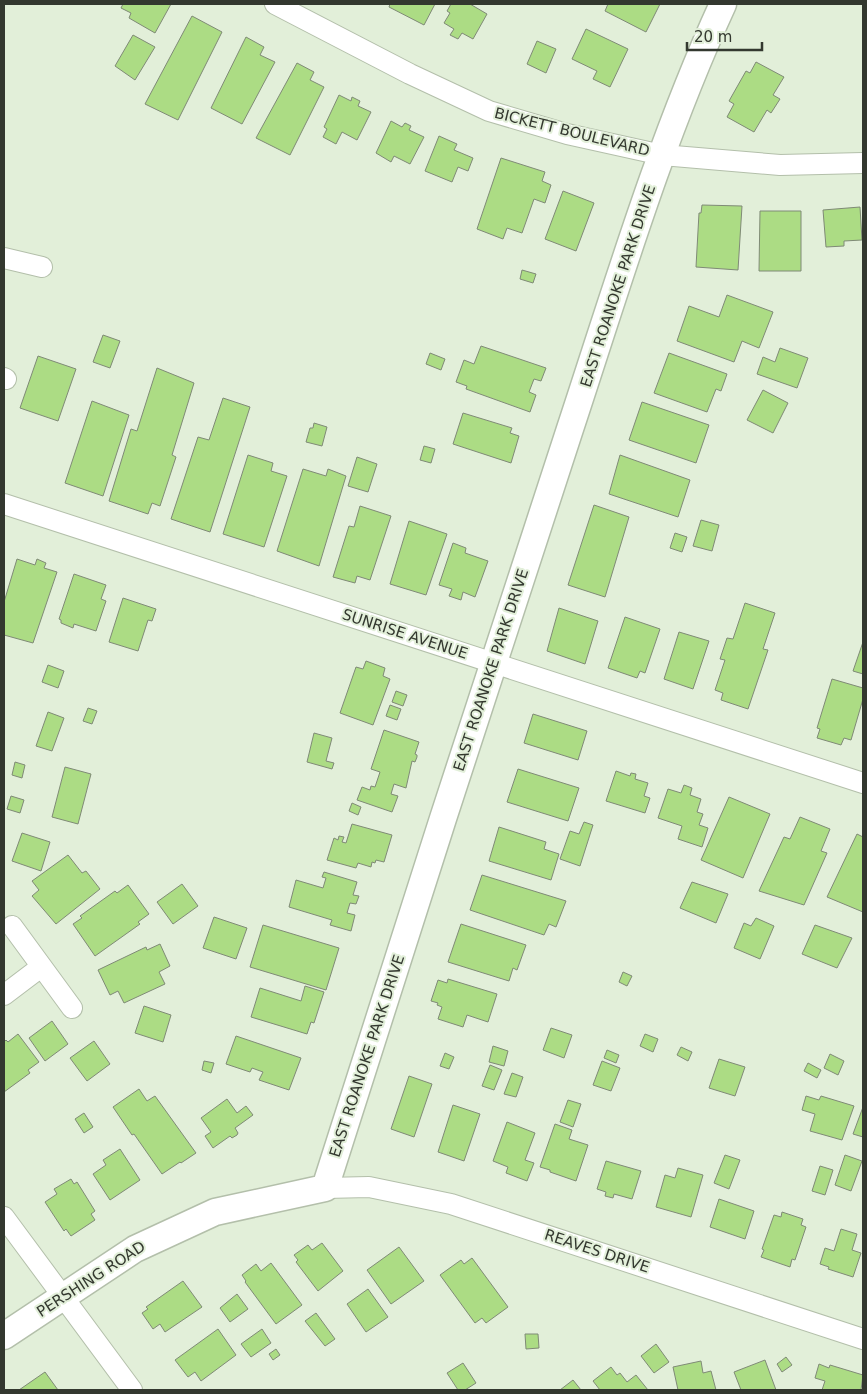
<svg xmlns="http://www.w3.org/2000/svg" width="867" height="1394" viewBox="0 0 867 1394" font-family="'DejaVu Sans',sans-serif">
<rect width="100%" height="100%" fill="#e2efd9"/>
<!-- building -->
<path fill="#acdc84" stroke="#7f8a76" d="M123 4H171L155 33 129 18 131 13 121 8Z
M390 4H435L424 25 389 7Z
M451 4H470L487 14 473 39 462 33 458 39 450 35 454 29 444 23 450 13 447 11Z
M608 4H660L646 32 605 11Z
M192 16 222 32 178 120 145 104Z
M586 29 628 49 610 87 593 79 597 71 572 59Z
M133 35 155 47 135 80 115 66Z
M246 37 264 47 260 55 275 62 242 124 211 108Z
M537 41 556 49 546 73 527 64Z
M756 62 784 77 773 95 780 99 771 113 767 110 754 132 727 117 734 104 729 101 746 71 750 73Z
M297 63 314 72 310 80 324 87 290 155 256 138Z
M339 95 351 101 352 97 360 101 358 106 371 112 357 140 342 132 336 144 323 137 327 129 324 127Z
M391 121 402 127 405 123 411 126 409 130 424 137 410 164 394 156 391 162 376 153Z
M439 136 457 144 454 150 473 158 468 171 458 167 452 182 425 171Z
M501 158 545 172 542 181 551 185 545 203 534 199 522 233 507 228 503 239 477 229Z
M563 191 594 203 576 251 545 239Z
M702 205 742 206 738 270 696 267 699 213H701Z
M860 207 862 240 844 241V246L826 247 823 210Z
M760 211H801V271H759Z
M522 270 536 274 533 283 520 279Z
M727 295 773 312 759 348 742 341 734 362 677 341 689 306 719 317Z
M103 335 120 341 110 368 93 362Z
M481 346 546 368 541 381 534 379 529 392 536 395 530 412 466 389 467 386 456 382 464 360 474 364Z
M780 348 808 358 797 388 757 374 763 357 775 362Z
M430 353 445 359 441 370 426 364Z
M669 353 727 374 721 391 716 389 707 412 654 393Z
M38 356 76 369 58 421 20 408Z
M157 368 194 383 172 455 176 457 160 506 152 503 148 514 109 501 131 429 137 431Z
M763 390 788 403 773 433 747 420Z
M223 398 250 407 210 532 171 519 198 437 209 440Z
M92 401 129 415 103 496 65 483Z
M642 402 709 425 696 463 629 440Z
M463 413 512 428 510 433 519 436 511 463 453 444Z
M314 423 327 427 322 446 306 442 310 428H313Z
M424 446 435 449 431 463 420 460Z
M248 455 273 463 271 471 287 476 264 547 223 534Z
M620 455 690 480 678 517 609 494Z
M357 457 377 464 368 492 348 486Z
M303 469 326 476 328 469 346 476 319 566 277 551Z
M594 505 629 517 605 597 568 585Z
M360 506 391 516 370 580 357 576 355 583 333 577 349 526 354 527Z
M701 520 719 525 712 551 693 546Z
M409 521 447 534 426 595 390 584Z
M675 533 687 537 682 552 670 548Z
M453 543 466 548 465 553 488 561 475 597 463 592 461 600 449 596 452 589 439 585Z
M17 559 35 565 37 559 46 563 44 568 57 572 33 643 4 635V602Z
M74 574 106 585 101 599 106 601 96 631 74 624 73 628 61 623V620L59 619Z
M123 598 156 609 152 621 148 620 138 651 109 642Z
M745 603 775 613 763 649 768 650 748 709 721 700 723 693 715 690 725 660 720 659 727 638 733 639Z
M559 608 598 621 585 664 547 651Z
M625 617 660 629 645 673 640 671 637 678 608 668Z
M679 632 709 641 693 689 664 679Z
M863 642V674L853 671Z
M366 661 385 668 383 676 390 679 373 725 340 713 356 667 363 669Z
M48 665 64 671 58 688 42 682Z
M832 679 863 688V699L851 740 844 738 841 745 817 738 820 729 817 728Z
M396 691 407 695 403 706 392 702Z
M390 705 401 709 397 720 386 716Z
M88 708 97 711 92 724 83 721Z
M48 712 64 718 52 751 36 746Z
M533 714 587 731 578 760 524 743Z
M384 730 419 742 415 754 417 755V757L415 762 412 761 406 788 394 784 391 794 398 796 392 812 357 800 362 787 370 790 371 786 375 787 380 772 371 769Z
M314 733 332 738 326 761 334 763 332 769 307 762Z
M15 762 25 765 22 778 12 775Z
M65 767 91 774 78 824 52 817Z
M518 769 579 788 568 821 507 802Z
M616 771 630 776 631 773 636 774 635 779 648 783 644 796 650 798 645 813 606 801Z
M684 785 692 788 690 795 701 799 697 812 703 814 699 825 708 828 702 847 678 839 682 826 658 818 668 789 681 793Z
M11 796 24 800 20 813 7 809Z
M729 797 770 814 743 878 701 860Z
M352 803 361 807 358 815 349 811Z
M800 817 830 829 821 851 827 853 804 905 759 891 784 837 790 839Z
M584 822 593 825 580 866 560 859 570 831 579 834Z
M352 824 392 835 384 862 376 860 375 863 372 862 371 867 358 863 356 868 327 860 334 838 338 840 339 836 344 837 342 842 346 843Z
M499 827 546 842 544 849 559 854 551 880 489 861Z
M22 833 50 842 41 871 12 861Z
M857 834 863 837V912L827 897Z
M68 855 82 873 86 871 100 889 56 924 32 896 39 890 32 881Z
M324 872 357 882 353 895 359 896 356 904 350 903 347 913 355 915 351 931 330 925 332 920 289 907 296 880 323 888 326 878 322 877Z
M482 875 566 901 556 927 549 924 544 935 470 910Z
M692 882 728 894 716 923 680 908Z
M182 884 198 906 173 924 157 902Z
M128 885 149 914 138 922 140 924 95 956 73 924 82 918 80 916 115 891 117 893Z
M214 917 247 928 236 959 203 948Z
M756 918 774 926 760 959 734 948 744 923 751 926Z
M461 924 526 945 517 970 513 968 509 981 448 962Z
M263 925 339 948 326 990 250 967Z
M815 925 852 938 837 968 802 954Z
M160 944 170 966 159 972 165 984 124 1003 118 991 110 995 98 970 146 947 147 950Z
M623 972 632 976 627 986 619 982Z
M448 979 497 994 488 1022 467 1015 463 1027 438 1019 442 1007 437 1005 438 1003 431 1001 438 980 447 983Z
M305 986 324 992 314 1023 311 1022 307 1034 251 1017 260 988 301 1001Z
M144 1006 171 1015 163 1042 135 1033Z
M52 1021 68 1044 45 1061 29 1038Z
M551 1028 572 1035 564 1058 543 1050Z
M18 1034 39 1062 28 1070 30 1073 4 1092V1042L6 1040 8 1042Z
M645 1034 658 1039 653 1052 640 1046Z
M236 1036 301 1058 289 1090 259 1080 263 1072 252 1068 250 1072 226 1064Z
M94 1041 110 1064 87 1081 70 1058Z
M493 1046 508 1051 504 1066 489 1062Z
M681 1047 692 1052 688 1061 677 1055Z
M607 1050 619 1055 616 1063 604 1058Z
M445 1053 454 1057 449 1069 440 1066Z
M830 1054 844 1061 838 1075 824 1068Z
M719 1059 745 1067 735 1096 709 1088Z
M204 1061 214 1063 211 1073 202 1070Z
M602 1061 620 1068 611 1091 593 1085Z
M808 1063 821 1070 817 1078 804 1071Z
M490 1065 502 1070 494 1090 482 1086Z
M512 1073 523 1077 516 1097 504 1094Z
M409 1076 432 1084 414 1137 391 1129Z
M139 1089 147 1101 155 1096 196 1153 181 1163 180 1162 162 1174 134 1134 132 1135 113 1107Z
M806 1096 819 1100 821 1096 854 1106 842 1140 810 1131 815 1114 802 1110Z
M227 1099 237 1113 246 1106 253 1115 235 1128 238 1133 237 1135 232 1138 230 1136 213 1148 205 1136 211 1132 201 1118Z
M568 1100 581 1104 573 1127 560 1122Z
M453 1105 480 1114 464 1161 438 1152Z
M863 1107V1137L853 1134Z
M84 1113 93 1127 84 1133 75 1119Z
M507 1122 535 1133 525 1160 534 1163 527 1181 506 1173 508 1167 493 1161Z
M555 1124 572 1130 569 1139 588 1145 576 1181 550 1172V1170L540 1167Z
M120 1149 140 1180 110 1200 93 1174 106 1165 103 1160Z
M725 1155 740 1160 729 1189 714 1183Z
M845 1155 862 1161 851 1191 835 1185Z
M606 1161 641 1171 632 1199 614 1194 613 1198 605 1196 606 1192 597 1189Z
M820 1166 833 1170 825 1195 812 1191Z
M678 1168 703 1175 691 1217 656 1207 665 1175 675 1178Z
M71 1179 74 1184 77 1182 95 1211 91 1214 95 1220 71 1236 66 1229 64 1231 45 1202 57 1194 54 1189Z
M719 1199 754 1211 745 1239 710 1227Z
M782 1212 803 1219 801 1225 806 1227 795 1260 792 1259 790 1267 761 1257 764 1250 762 1249 774 1215 781 1217Z
M841 1229 857 1234 852 1250 861 1253 853 1277 828 1269 829 1267 820 1264 825 1248 834 1251Z
M322 1243 343 1271 318 1291 296 1262 298 1260 294 1255 308 1245 312 1250Z
M399 1247 424 1281 391 1304 367 1270Z
M472 1258 508 1307 486 1323 482 1318 475 1323 440 1275 461 1260 464 1264Z
M271 1263 302 1305 276 1324 245 1282 246 1281 242 1275 256 1264 261 1271Z
M183 1281 202 1307 165 1332 160 1324 153 1329 142 1313 148 1309 146 1307Z
M368 1289 388 1317 366 1332 347 1304Z
M237 1294 248 1309 230 1322 220 1308Z
M316 1313 335 1339 325 1346 305 1321Z
M218 1329 236 1355 201 1381 195 1372 188 1377 175 1360Z
M262 1329 271 1343 251 1357 241 1344Z
M525 1334H538L539 1348 526 1349Z
M656 1344 669 1362 654 1373 641 1356Z
M276 1349 280 1355 273 1360 269 1354Z
M786 1357 792 1365 782 1372 777 1364Z
M765 1360 776 1390H741L734 1372Z
M701 1361 703 1373 711 1371 716 1390H678L673 1367Z
M463 1363 476 1383 465 1390H458L447 1373Z
M819 1364 829 1368 830 1365 863 1375 861 1390H822L825 1381 815 1378Z
M611 1367 617 1375 620 1373 627 1382 636 1375 648 1390H600L593 1381Z
M45 1372 58 1390H19Z
M573 1380 581 1390H560Z"/>
<g fill="none" stroke-linecap="round" stroke-linejoin="round">
<defs>
<path id="minor" d="M275 4 410 74 489 111 567 134 662 155 780 165 863 163
M4 258 42 267
M4 378 6 379
M4 504 863 783
M12 926 72 1008
M4 995 41 967
M325 1188 369 1187 451 1204 863 1339
M4 1217 132 1390"/>
<path id="tertiary" d="M4 1336 135 1249 215 1212 325 1188C405 937 485 685 568 435 616 290 659 143 723 4"/>
</defs>
<!-- minor casing -->
<use href="#minor" stroke="#b3bfaa" stroke-width="22"/>
<!-- tertiary casing -->
<use href="#tertiary" stroke="#b3bfaa" stroke-width="29"/>
<!-- minor -->
<use href="#minor" stroke="#fff" stroke-width="20"/>
<!-- tertiary -->
<use href="#tertiary" stroke="#fff" stroke-width="26"/>
</g>
<g text-anchor="middle" dominant-baseline="central" stroke-width="4" stroke-linejoin="round" paint-order="stroke">
<!-- street labels -->
<g font-size="15" fill="#33382f" stroke="#e2efd9">
<text transform="translate(572 132) rotate(14)">BICKETT BOULEVARD</text>
<text transform="translate(618 286) rotate(-72)">EAST ROANOKE PARK DRIVE</text>
<text transform="translate(405 634) rotate(18)">SUNRISE AVENUE</text>
<text transform="translate(491 670) rotate(-72)">EAST ROANOKE PARK DRIVE</text>
<text transform="translate(367 1056) rotate(-72)">EAST ROANOKE PARK DRIVE</text>
<text transform="translate(597 1251) rotate(18)">REAVES DRIVE</text>
<text transform="translate(91 1279) rotate(-33)">PERSHING ROAD</text>
</g>
</g>
<!-- border -->
<rect width="867" height="1394" fill="none" stroke="#33382f" stroke-width="10"/>
<!-- scale -->
<path d="M687 42v8h75v-8" fill="none" stroke="#33382f" stroke-width="2.5"/>
<text x="694" y="42" font-size="15" fill="#33382f" stroke="#e2efd9" stroke-width="4" paint-order="stroke">20 m</text>
</svg>
